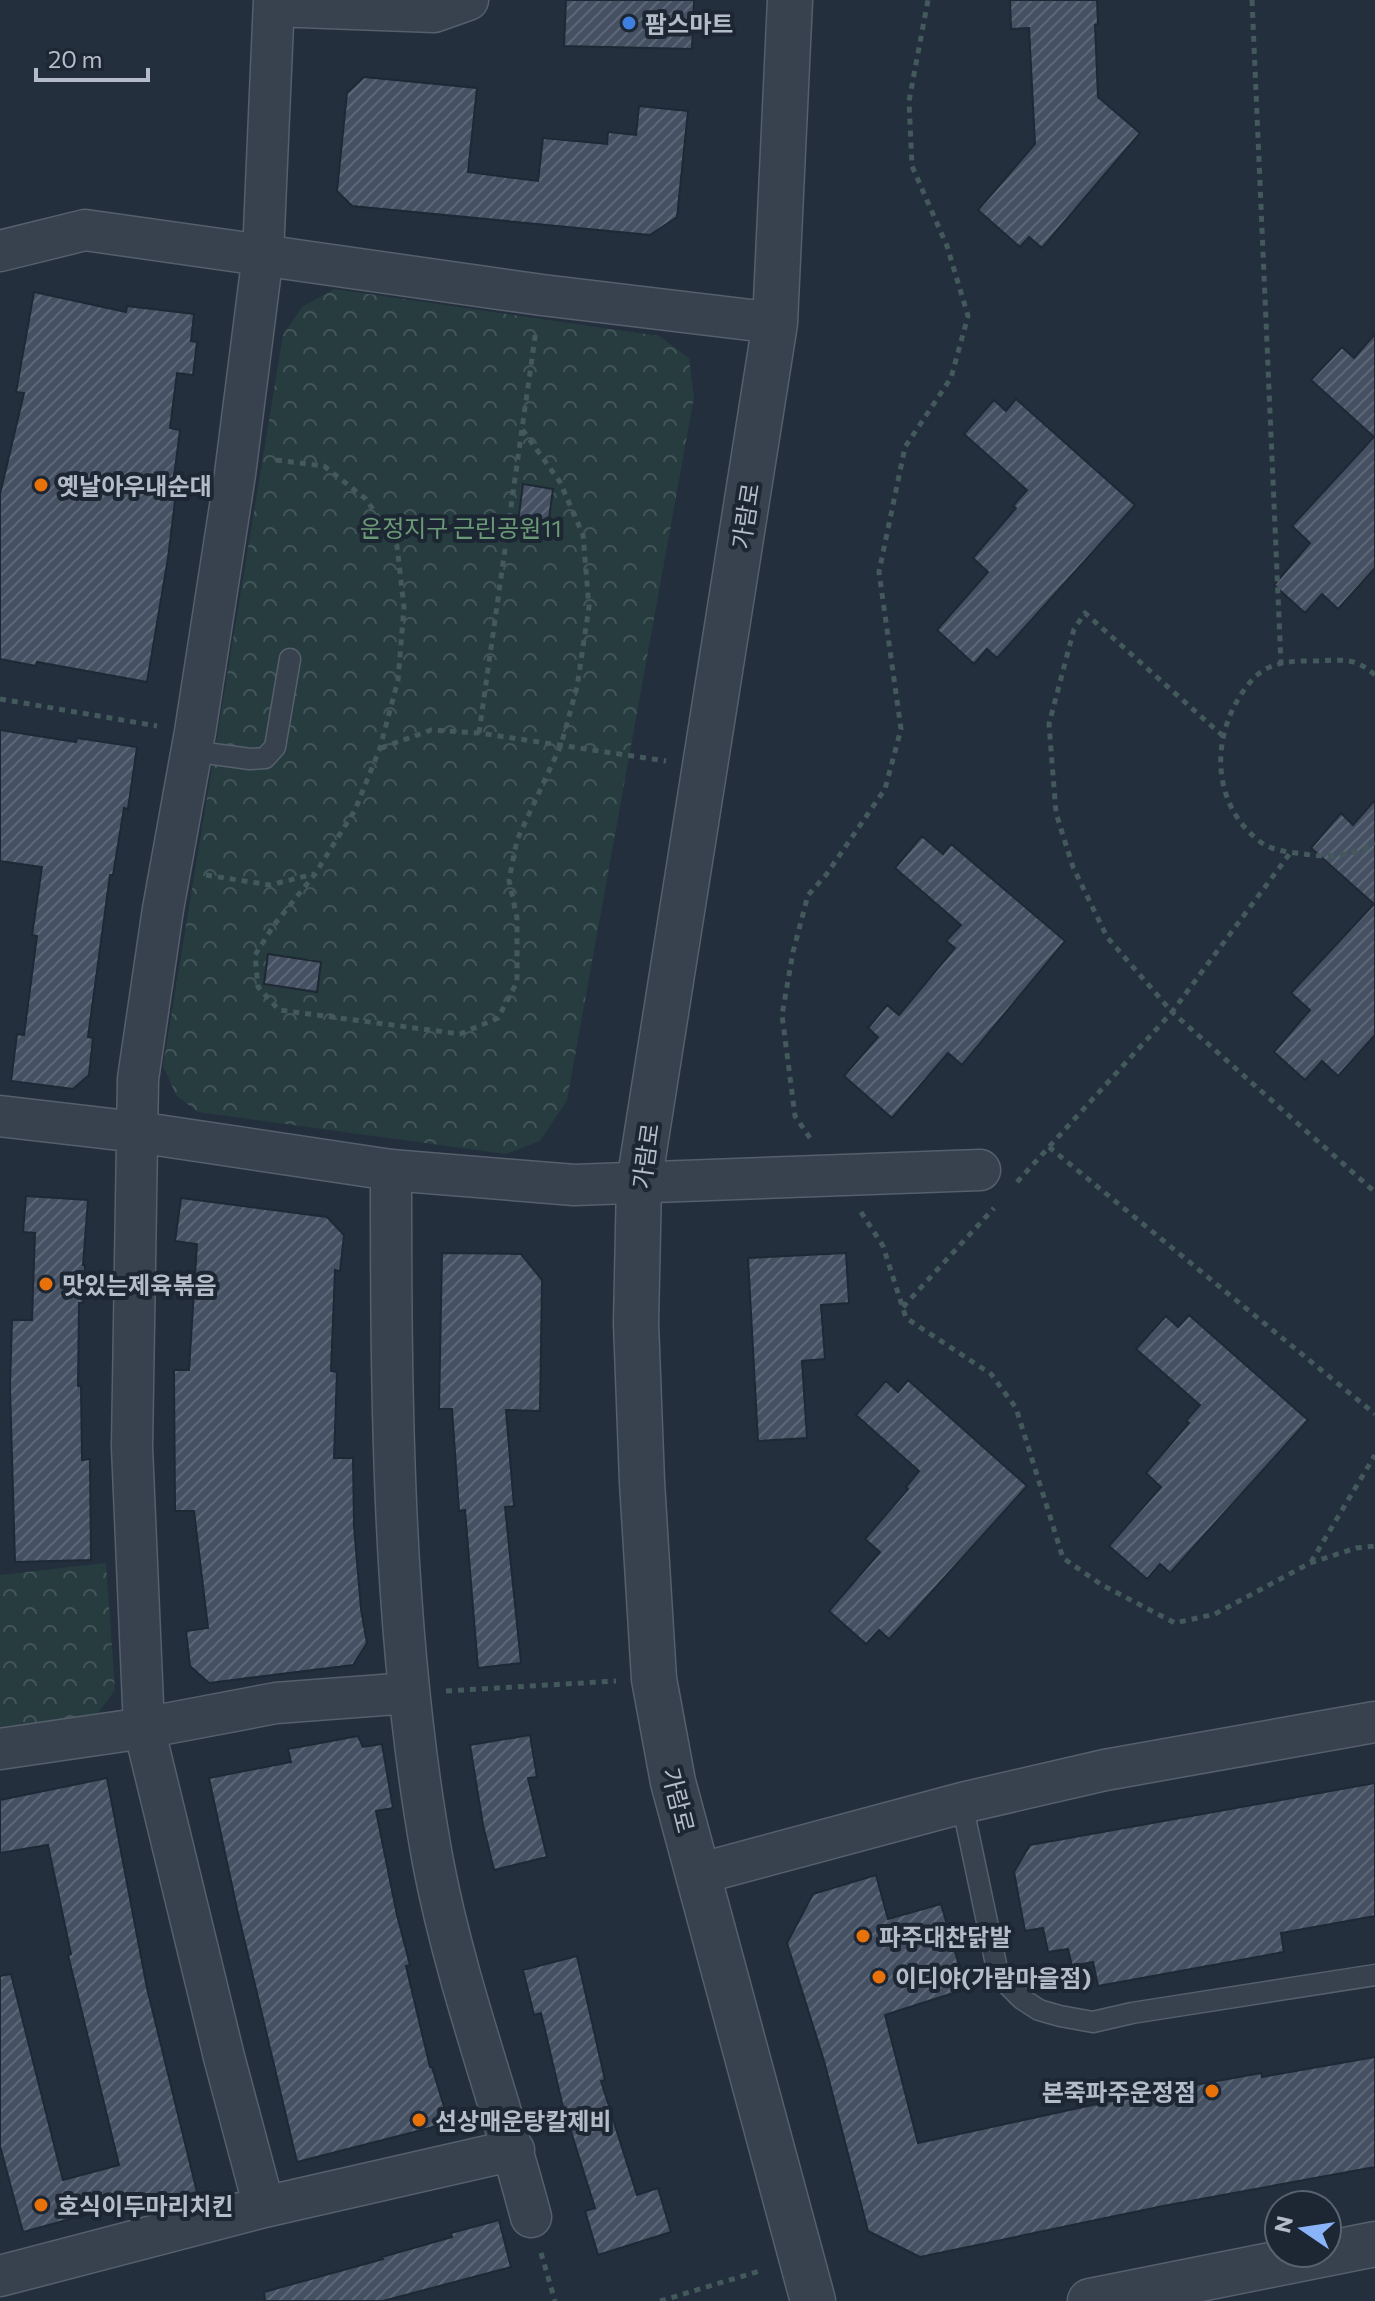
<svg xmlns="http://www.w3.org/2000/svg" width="1375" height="2301" viewBox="0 0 1375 2301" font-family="Commissioner,'Noto Sans KR',sans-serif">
<defs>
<pattern id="park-crowns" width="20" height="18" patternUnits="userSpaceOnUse" patternTransform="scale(2)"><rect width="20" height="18" fill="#263c3f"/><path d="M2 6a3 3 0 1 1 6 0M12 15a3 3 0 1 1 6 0" fill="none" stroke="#435659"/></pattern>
<pattern id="building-hatch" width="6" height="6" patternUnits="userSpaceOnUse" patternTransform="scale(2)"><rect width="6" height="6" fill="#455162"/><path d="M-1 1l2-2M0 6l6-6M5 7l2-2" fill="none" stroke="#5d6877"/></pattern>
</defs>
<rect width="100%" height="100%" fill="#242f3e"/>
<!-- park -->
<path fill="url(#park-crowns)" d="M334 289 659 336 689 358 694 397 567 1100 540 1141 506 1154 198 1112 176 1095 163 1066 283 335 302 307Z
M106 1563 115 1690 95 1717 0 1730V1575Z"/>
<!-- building -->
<path fill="url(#building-hatch)" stroke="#1f2835" stroke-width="2" d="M566 0H694L692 49 564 46Z
M1010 0H1097L1098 24 1095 25 1098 97 1140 133 1042 248 1029 237 1020 247 978 210 1035 144 1029 28 1011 29Z
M364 77 477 88 468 172 538 181 543 138 607 144 608 132 636 135 639 106 688 111 677 217 650 235 352 206 337 191 347 93Z
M34 292 126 312 127 306 194 314 191 341 197 342 193 375 177 373 170 428 180 430 174 477H178L168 558 147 682 37 662 36 666 0 659V494L24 393 16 392Z
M1375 334V568L1338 609 1322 594 1305 613 1274 585 1310 543 1292 526 1374 437 1311 380 1342 347 1354 358Z
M1016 399 1135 505 997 658 987 649 974 664 937 630 988 572 973 558 1016 508 1013 506 1027 490 964 434 994 400 1006 411Z
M523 484 553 489 548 526 518 522Z
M0 730 76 742 77 738 137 747 128 809 124 808 113 875H110L88 1037 93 1038 89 1075 73 1089 11 1081 17 1034 24 1035 37 936 32 935 42 867 0 861Z
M1375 800V1035L1338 1076 1322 1061 1305 1080 1274 1052 1310 1010 1291 993 1374 904 1311 848 1341 813 1353 825Z
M922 836 943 854 951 844 1065 941 962 1065 948 1053 892 1118 844 1076 878 1037 868 1028 887 1005 899 1015 955 948 946 941 961 925 895 868Z
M268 954 321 962 317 992 264 984Z
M26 1196 88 1200 83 1265H85L83 1303H79L78 1386H81L82 1460 90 1459 91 1560 15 1562 10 1387 12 1320H32L35 1233 23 1232Z
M181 1198 327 1217 344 1235 340 1271 335 1270 331 1371 337 1372 334 1458H353L354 1526 361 1609 367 1643 353 1665 209 1683 190 1666 186 1631 208 1628 194 1511H175L174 1370H189L197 1244 175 1241Z
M442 1253 521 1254 542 1280 540 1411 506 1410 514 1506 505 1507 521 1663 478 1668 465 1510 459 1511 452 1409H439Z
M846 1253 849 1303 821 1305 825 1359 802 1361 807 1438 758 1441 748 1258Z
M1189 1315 1308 1420 1170 1573 1160 1564 1147 1579 1109 1546 1161 1487 1146 1473 1189 1423 1186 1421 1200 1405 1136 1349 1166 1316 1178 1327Z
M908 1380 1027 1486 889 1639 879 1630 866 1644 829 1611 880 1552 865 1539 908 1489 906 1487 919 1471 856 1415 886 1381 898 1392Z
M530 1735 537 1777 528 1778 547 1857 494 1870 483 1825 470 1745Z
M358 1736 363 1747 382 1744 393 1808 376 1811 397 1915 410 1965 406 1966 430 2067H432L449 2123 297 2162 237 1909 209 1778 291 1762 288 1749Z
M107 1778 147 1988 197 2192 123 2212 122 2205 23 2232 0 2146V1976L11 1974 63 2180 119 2165 68 1955 71 1954 48 1845 0 1853V1800Z
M1375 1783V1916L1281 1933 1284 1952 1098 1986 1093 1962 1072 1966 1068 1949 1048 1952 1043 1928 1025 1931 1014 1872 1030 1845Z
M876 1875 888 1919 941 1904 966 1989 885 2015 918 2143 1129 2097 1261 2073 1262 2077 1375 2057V2167L1163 2206 920 2257 868 2231 824 2061 787 1943 813 1894Z
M577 1956 605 2080 601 2081 637 2195 658 2188 671 2232 598 2255 585 2211 595 2208 562 2103 541 2013 534 2015 523 1970Z
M499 2220 511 2267 383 2301H265L264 2292 383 2259 382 2257 452 2237 451 2233Z"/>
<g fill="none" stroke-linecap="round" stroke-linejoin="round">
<defs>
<path id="service" d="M191 751 250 759 265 758 275 747 290 659
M962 1803 997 1969 1007 1984 1022 1999 1039 2010 1060 2016 1093 2022 1132 2013 1375 1975"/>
<path id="minor" d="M274 6 434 12 468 0
M0 251 85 230 542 295 775 323
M0 1116 137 1132 391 1170 574 1185 980 1170
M391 1170C391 1397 392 1639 433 1862 456 1983 500 2098 531 2217
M0 1749 144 1728 276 1703 409 1693
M698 1874 962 1803 1105 1770 1375 1722
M264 2207 224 2057 144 1728 132 1447 138 1079 163 909 195 732 235 474 263 254 274 0
M0 2276 264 2207 514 2150"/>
<path id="tertiary" d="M790 0 775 323 639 1183 636 1323 642 1482 654 1679 673 1782 813 2301
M1090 2301 1375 2244"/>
</defs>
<!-- service casing -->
<use href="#service" stroke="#565f6c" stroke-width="23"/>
<!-- minor casing -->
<use href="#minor" stroke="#565f6c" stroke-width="43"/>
<!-- tertiary casing -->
<use href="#tertiary" stroke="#565f6c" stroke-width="47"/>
<!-- path -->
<path stroke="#44595c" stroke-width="5" stroke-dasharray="6 6" stroke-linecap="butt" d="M1252 0 1281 664
M276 460 324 466 366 499 397 546 404 607 398 680 380 748 355 810 315 874 274 925 255 955 258 987 279 1010 460 1034 498 1018 517 982V918L509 880 517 840 561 745 577 687 589 607 583 535 560 482 522 429
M1375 675C1353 655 1339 661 1312 661 1297 661 1284 661 1270 667 1257 672 1247 685 1240 696 1211 742 1213 804 1258 840 1271 851 1288 852 1304 854 1328 858 1354 856 1375 843
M0 699 157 726
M479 733 536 330
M1223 736 1085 613 1074 629 1049 724 1056 813 1073 867 1107 937 1172 1012 1291 852
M381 748 431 730 479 733 666 761
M206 875 270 885 314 874
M810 1138 795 1116 782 1015 793 952 808 895 826 875 885 789 901 729 879 572 905 447 951 378 968 316 947 246 912 166 909 101 928 0
M1049 1147 1375 1414
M1017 1182 1172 1012 1375 1192
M861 1212 883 1246 906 1318 991 1374 1016 1408 1063 1558 1102 1585 1175 1623 1215 1614 1310 1563 1356 1548 1375 1546
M903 1307 994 1208
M1311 1562 1375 1455
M446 1691 616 1681
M541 2253 555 2301
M660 2301 763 2270"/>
<!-- service -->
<use href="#service" stroke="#38414e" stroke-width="20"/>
<!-- minor -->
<use href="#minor" stroke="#38414e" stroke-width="40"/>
<!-- tertiary -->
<use href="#tertiary" stroke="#38414e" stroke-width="44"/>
</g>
<!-- markers -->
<circle fill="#3f7fe0" stroke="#1d2633" stroke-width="3" cx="629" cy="23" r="8"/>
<g fill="#e8710a" stroke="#1d2633" stroke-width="3">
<circle cx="41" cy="485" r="8"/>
<circle cx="46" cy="1284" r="8"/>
<circle cx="863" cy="1936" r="8"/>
<circle cx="879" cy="1977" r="8"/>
<circle cx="1212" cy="2091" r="8"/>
<circle cx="419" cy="2120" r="8"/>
<circle cx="41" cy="2205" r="8"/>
</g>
<g text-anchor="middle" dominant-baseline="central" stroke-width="8" stroke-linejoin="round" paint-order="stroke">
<!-- poi labels -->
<g font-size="24" font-weight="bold" fill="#b4bcc9" stroke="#1d2633" text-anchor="start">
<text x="645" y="23">팜스마트</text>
<text x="57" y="485">옛날아우내순대</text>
<text x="62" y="1284">맛있는제육볶음</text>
<text x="879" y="1936">파주대찬닭발</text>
<text x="895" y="1977">이디야(가람마을점)</text>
<text x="1196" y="2091" text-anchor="end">본죽파주운정점</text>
<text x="435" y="2120">선상매운탕칼제비</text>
<text x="57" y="2205">호식이두마리치킨</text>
</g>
<!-- street labels -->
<g font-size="24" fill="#b4bcc9" stroke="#1d2633">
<text transform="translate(745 516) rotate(-81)">가람로</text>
<text transform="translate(645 1156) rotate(-82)">가람로</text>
<text transform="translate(679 1800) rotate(76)">가람로</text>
</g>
<!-- park labels -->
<g font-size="24" fill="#6b9a76" stroke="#1d2633">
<text x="461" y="527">운정지구 근린공원11</text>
</g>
</g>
<!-- north arrow -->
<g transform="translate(1303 2229) rotate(283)"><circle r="38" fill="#1d2633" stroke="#59626f" stroke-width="2"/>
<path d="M0-6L14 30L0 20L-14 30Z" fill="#8ab4f8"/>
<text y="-12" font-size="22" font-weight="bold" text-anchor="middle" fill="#b4bcc9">N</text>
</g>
<!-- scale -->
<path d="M36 68v12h112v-12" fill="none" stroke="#b4bcc9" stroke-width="4"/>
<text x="48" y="68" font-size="24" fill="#b4bcc9" stroke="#1d2633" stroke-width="6" paint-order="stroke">20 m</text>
</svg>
